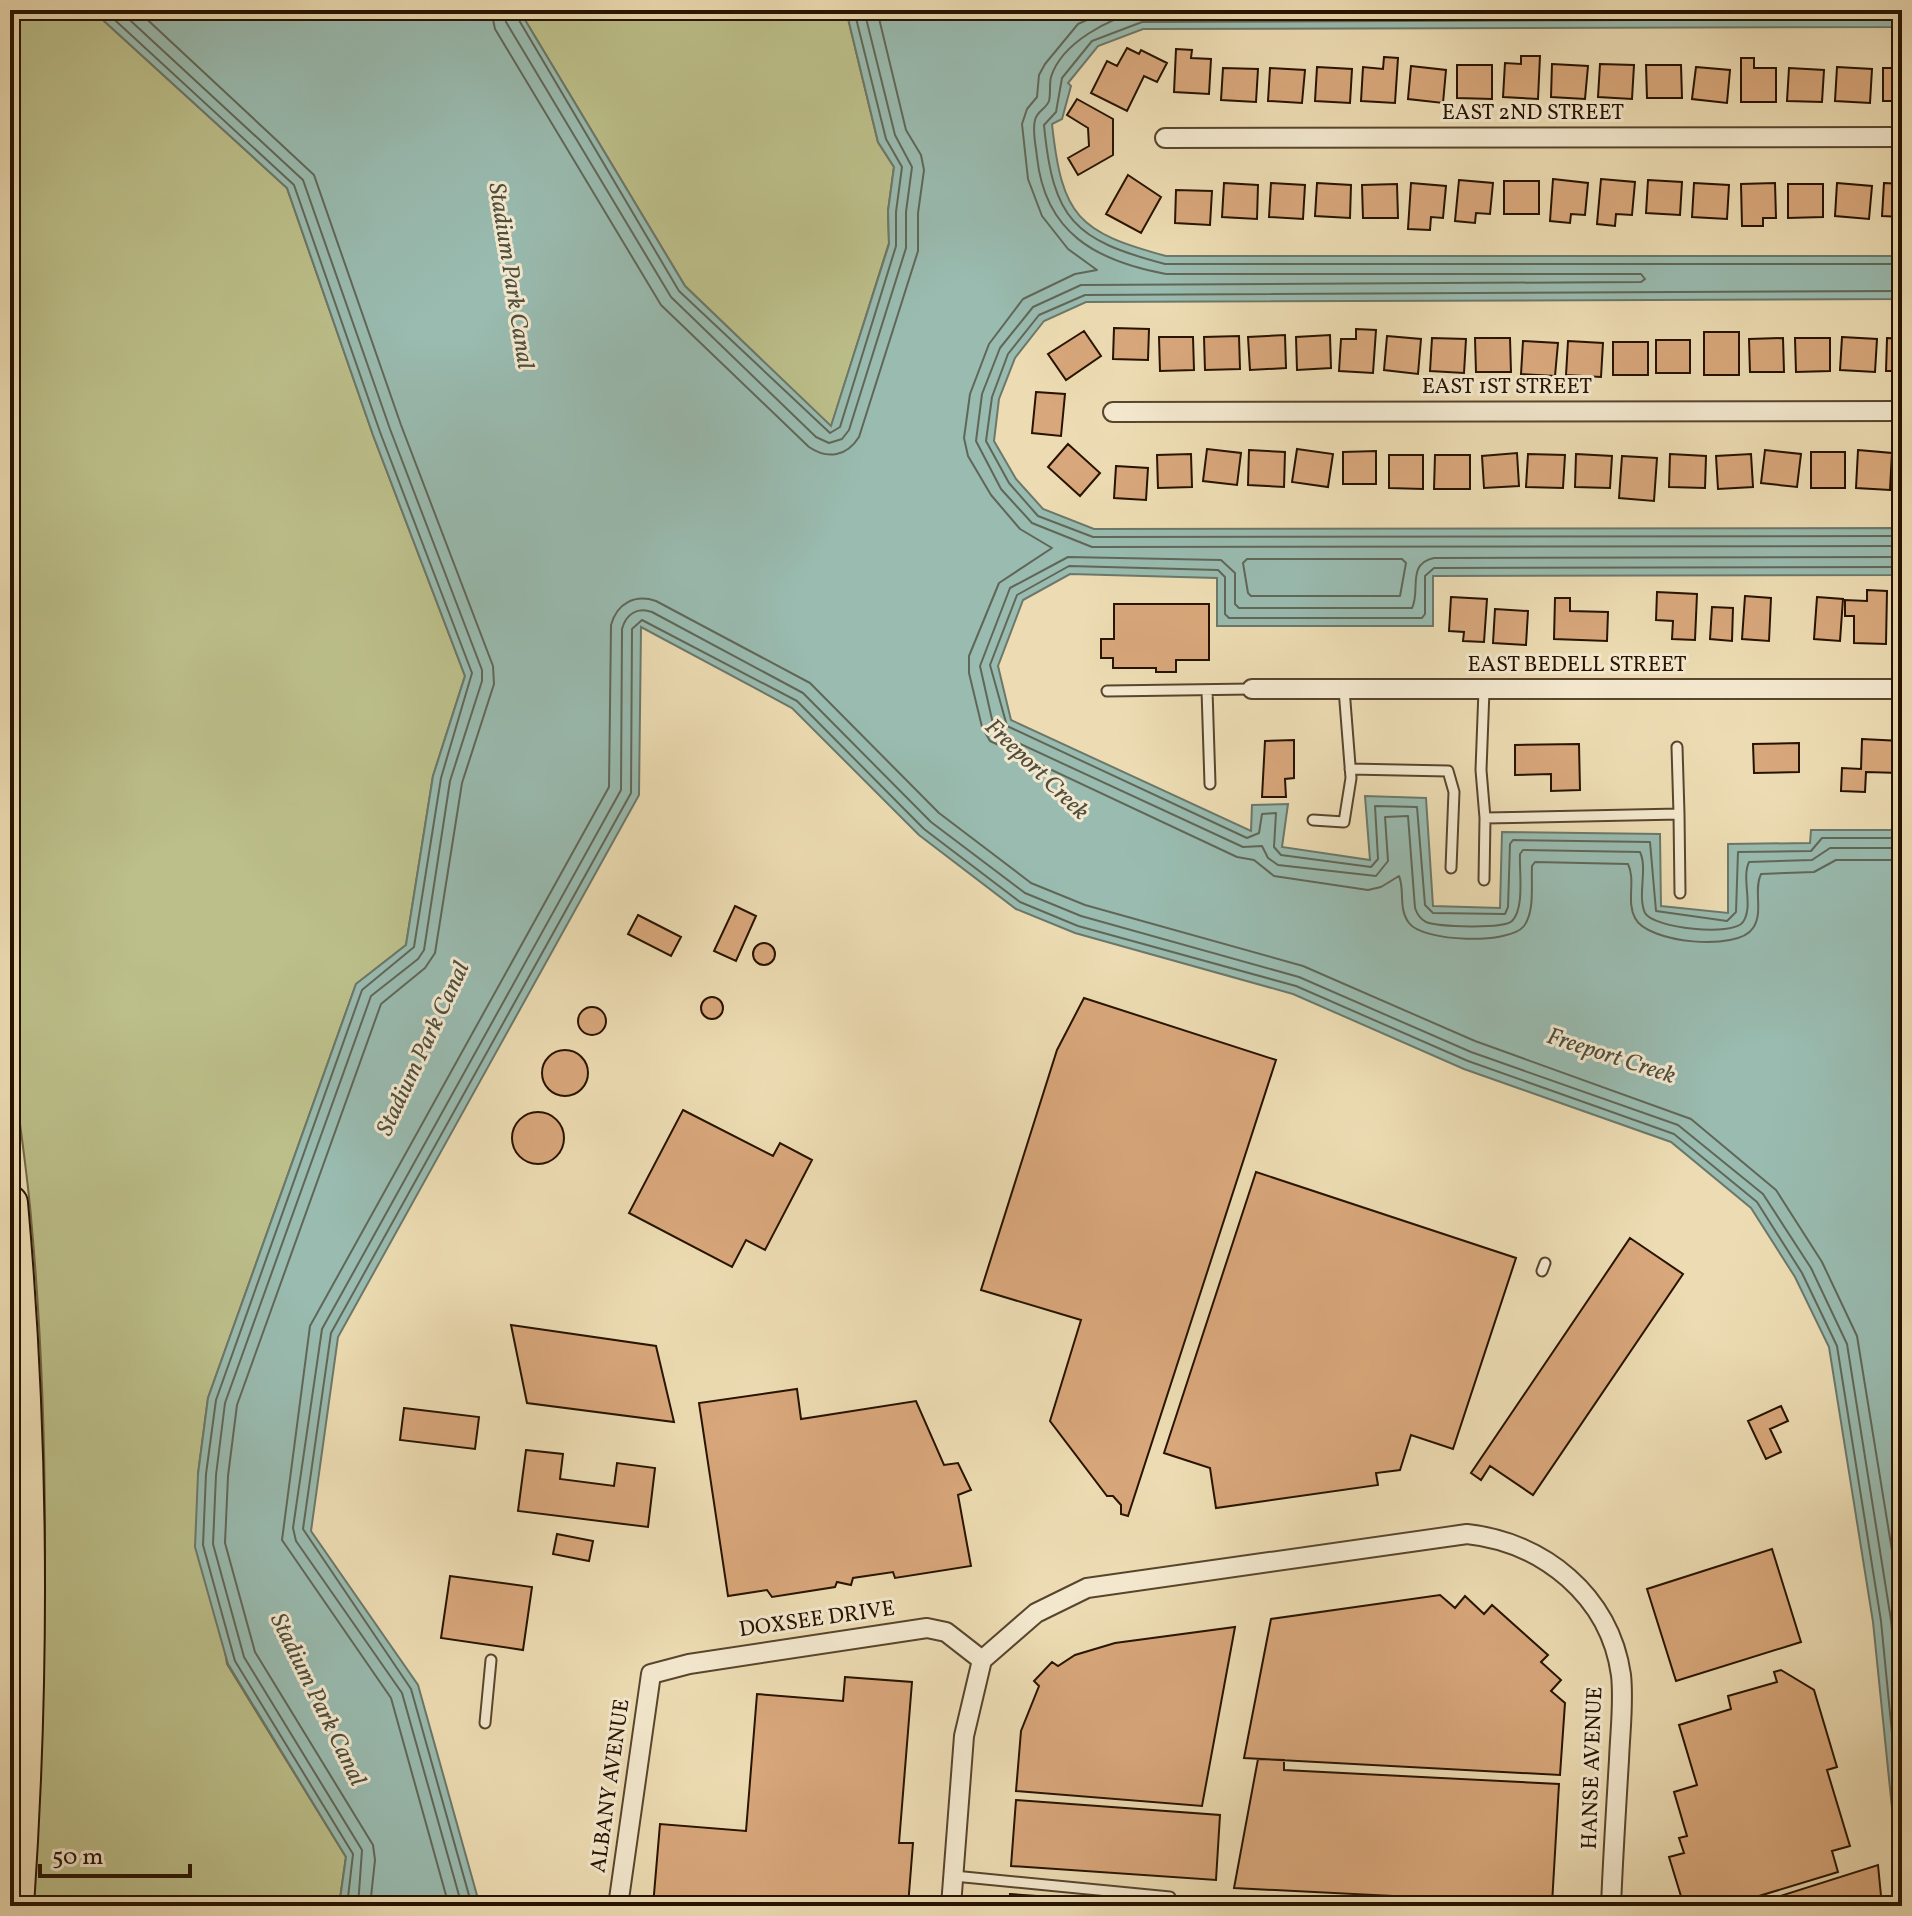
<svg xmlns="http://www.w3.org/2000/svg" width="1912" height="1916" viewBox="0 0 1912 1916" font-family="Vollkorn,serif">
<rect width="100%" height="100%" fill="#eddcb3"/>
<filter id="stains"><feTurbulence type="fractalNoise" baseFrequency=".0025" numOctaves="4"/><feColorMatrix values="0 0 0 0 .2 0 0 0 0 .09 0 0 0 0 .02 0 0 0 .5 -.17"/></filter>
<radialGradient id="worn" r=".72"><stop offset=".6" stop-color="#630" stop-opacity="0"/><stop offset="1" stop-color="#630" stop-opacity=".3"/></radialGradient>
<!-- green -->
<path fill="#bcbf8a" stroke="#726945" stroke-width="2" d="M10 10H92L287 188 373 435 465 676 433 776 406 945 356 984 208 1398 198 1474 227 1664 346 1857 339 1906H32C47 1678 52 1445 31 1217 26 1161 17 1105 10 1049Z
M519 10H846L878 142 894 167 888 211 889 243 831 427 685 286Z"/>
<!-- water -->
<path fill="#99bbb0" stroke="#6b786a" stroke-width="2" d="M92 10H519L685 286 831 426 889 244 888 211 894 167 878 142 846 10H1902V27L1143 29 1098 46 1068 83 1071 86 1062 119 1052 124C1062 217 1078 232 1166 256H1902V299L1086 302 1044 321 1015 358 999 399 994 441 1016 479 1043 509 1094 529 1902 528V575L1433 576V626H1217V578L1070 574 1023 600 998 666 1011 720 1251 831 1252 805 1288 804 1282 847 1370 860 1365 796 1426 798 1433 906 1500 908 1502 832 1660 834 1661 906 1728 913V844L1810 843 1811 830H1902V1906L1873 1622 1829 1347 1795 1277 1751 1208 1671 1142 1464 1069 1293 994 1075 933 1016 909 919 835 792 708 641 627 639 795 338 1337 311 1531 418 1685 480 1906H339L346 1857 228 1664 195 1547 198 1474 208 1398 356 984 406 945 433 776 465 676 373 435 287 188Z"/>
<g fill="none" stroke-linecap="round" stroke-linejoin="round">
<!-- shore -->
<path stroke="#606758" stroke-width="2" d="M104 10 294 185 380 432 472 673 441 778 414 947 362 990 216 1400 206 1474 203 1545 235 1661 353 1854 347 1906
M119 10 303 180 390 429 482 670V681L450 781 424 950 418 959 371 996 225 1403 216 1475 213 1544 244 1657 362 1850 358 1906
M137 10 314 175 401 425 493 666 494 684 462 783 435 953 425 968 381 1004 237 1405 228 1476 225 1543 255 1652 373 1845 375 1860 370 1906
M491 10 495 29 661 305 809 447C828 460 847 456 859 437L918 251V213L924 170 921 155 906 130 877 10
M503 10 506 22 671 297 816 437 829 443 842 439 849 430 906 248V212L912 167 895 135 864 10
M513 10 679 291 830 433 840 427 896 246V212L902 167 886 139 854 10
M1109 10 1078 24 1045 64 1039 75 1037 97 1027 109 1022 124 1028 179 1042 216 1068 249 1097 270 1075 274 1023 299 989 344 970 394 964 438 968 456 991 495 1020 529 1052 548 999 583 969 656V673L982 727 990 741 1237 857 1254 860 1274 876 1368 890 1381 887 1399 876C1405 890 1398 909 1409 923 1423 942 1509 945 1524 926 1535 911 1531 884 1532 866L1535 862 1628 864C1636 880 1626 902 1635 918 1647 943 1738 952 1753 928 1764 912 1753 890 1761 874L1814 872 1836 860H1902
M1638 10 1142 11C1110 18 1062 42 1051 77 1049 85 1051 92 1049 101 1046 109 1037 111 1035 120 1032 131 1036 146 1037 157 1045 233 1096 261 1166 274H1641L1645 279 1641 282 1081 285 1033 307 1000 348 982 394 976 441 1001 489 1032 523 1092 547 1902 546
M1902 19 1142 22 1092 41 1062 78 1056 112 1044 125C1053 220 1074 240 1165 264H1902
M1902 291 1085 295 1039 315 1008 354 992 397 986 441 1009 483 1038 516 1093 537 1902 536
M1902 557 1434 558C1406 564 1421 590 1412 608H1239L1235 604V573L1221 560 1068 557 1010 588 980 666 993 724 1001 735 1243 847 1262 846 1268 858 1278 865 1376 876 1388 861 1385 817 1408 816 1415 908C1417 914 1420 919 1426 922 1438 927 1504 929 1512 921 1525 908 1519 871 1520 854L1523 850 1640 852C1648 869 1637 895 1645 913 1653 928 1733 937 1743 922 1754 906 1741 879 1749 862L1812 860 1830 848H1902
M1247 559H1402L1406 563 1400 596H1251L1248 593 1243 563Z
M1902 567 1434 568 1425 576V614L1422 618H1229L1225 614V577L1218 570 1069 566 1017 595 990 665 1007 726 1247 838 1259 833 1262 814 1276 813 1274 847 1281 855 1371 867 1378 859 1375 806 1417 807 1425 905 1433 913 1505 914 1508 907 1510 844 1513 840 1650 842 1656 911 1727 921 1736 912 1738 852 1811 851 1822 838H1902
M449 1906 391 1698 282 1540 310 1326 609 787 611 625C617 603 635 594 656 601L810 683 939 813 1031 883 1085 905 1303 966 1475 1041 1691 1119 1776 1190 1822 1262 1857 1336 1902 1612
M462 1906 402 1693 296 1541 293 1528 322 1329 621 790 622 629C626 614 637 607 652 612L803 693 931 822 1025 893 1081 916 1299 977 1471 1052 1678 1125 1763 1194 1811 1268 1847 1344 1891 1620 1902 1732
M472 1906 411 1689 303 1529 331 1333 631 793 632 629 642 620 797 701 924 829 1020 902 1078 926 1296 986 1468 1061 1674 1134 1757 1202 1802 1273 1837 1346 1881 1621 1902 1836"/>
</g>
<!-- building -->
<path fill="#d8a77b" stroke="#271300" stroke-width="2" d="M1127 48 1139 54 1141 50 1167 63 1157 82 1144 76 1127 111 1091 93 1107 61 1117 66Z
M1176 49 1192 50 1191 58 1211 59 1209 94 1174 92Z
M1521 56H1540L1538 99 1503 97 1505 63 1521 64Z
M1384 57 1398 58 1395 103 1361 101 1363 67 1383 69Z
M1741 58H1754V68H1776V102H1741Z
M1552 64 1588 66 1585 99 1551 97Z
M1600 64 1634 65 1632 99 1598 97Z
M1457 65H1492V99L1457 98Z
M1646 65H1681L1682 98H1647Z
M1411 66 1446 70 1443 103 1408 99Z
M1317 67 1352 69 1350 103 1315 101Z
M1696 67 1730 70 1727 103 1692 99Z
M1837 67 1872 69 1870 103 1835 101Z
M1223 68 1258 69 1256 102 1221 100Z
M1270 68 1305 70 1302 103 1268 101Z
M1789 68 1824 70 1822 102 1787 101Z
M1883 68H1902V101H1883Z
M1077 99 1113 119V155L1078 175 1068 158 1089 146 1088 128 1067 115Z
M1128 175 1161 197 1141 233 1106 214Z
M1553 179 1588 183 1585 215 1571 214 1570 223 1550 221Z
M1601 179 1635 182 1632 215 1616 214 1615 226 1597 224Z
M1459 180 1493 183 1490 214 1476 213 1475 223 1455 221Z
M1648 180 1682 182 1680 215 1646 213Z
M1504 181H1539V214H1504Z
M1224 183 1258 185 1257 219 1222 217Z
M1271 183 1305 185 1303 219 1269 217Z
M1317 183 1351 185 1350 218 1315 216Z
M1411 183 1446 186 1443 218 1431 217 1430 230 1408 229Z
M1694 183 1729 185 1727 219 1692 217Z
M1775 183 1776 218H1763V226H1742L1741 184Z
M1837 183 1872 186 1869 219 1835 216Z
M1884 183 1902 184V217L1882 216Z
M1397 184 1398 218H1363L1362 185Z
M1788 184H1823V217L1788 218Z
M1176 190 1212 191 1210 225 1175 223Z
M1114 328 1149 329 1148 360 1113 359Z
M1356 329 1376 330 1373 373 1339 371 1341 339H1356Z
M1084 331 1101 356 1066 380 1048 354Z
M1704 332H1739V375H1704Z
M1285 335 1286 368 1250 370 1248 337Z
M1330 335 1331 368 1297 370 1296 337Z
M1239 336 1240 369 1205 370 1204 337Z
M1387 336 1421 339 1418 374 1384 370Z
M1159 337H1193L1194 370 1160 371Z
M1842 337 1877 339 1875 372 1840 370Z
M1432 338 1466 339 1464 373 1430 371Z
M1475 338H1510L1511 372H1476Z
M1783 338 1784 372H1750L1749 339Z
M1795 338H1830V371L1796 372Z
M1887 338 1902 339V371H1886Z
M1656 340H1690V373H1656Z
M1523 341 1558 343 1555 376 1521 374Z
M1568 341 1603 343 1601 377 1566 375Z
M1613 342H1648V375H1613Z
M1036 392 1065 394 1061 436 1032 433Z
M1068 444 1100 473 1080 496 1048 467Z
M1207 449 1241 453 1237 485 1203 481Z
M1297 449 1333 454 1328 487 1292 482Z
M1249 450 1285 452 1284 487 1248 485Z
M1765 450 1801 454 1797 487 1761 483Z
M1858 450 1892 453 1890 490 1856 488Z
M1376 451V484H1343V452Z
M1811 452H1845V488H1811Z
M1517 453 1519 486 1484 488 1482 456Z
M1191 454 1192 487 1158 488 1157 455Z
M1528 454 1565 455 1563 488 1526 487Z
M1576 454 1612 456 1610 488 1575 487Z
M1670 454 1706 456 1705 488 1669 487Z
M1751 454 1753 487 1718 489 1716 456Z
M1389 455H1423V489L1389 488Z
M1435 455H1470V489H1434Z
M1622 456 1657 458 1654 501 1619 498Z
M1116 466 1148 468 1146 500 1114 498Z
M1867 590 1887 591 1886 644 1854 643V616H1845V600L1867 601Z
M1657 592 1697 594 1695 640 1672 639 1673 621 1656 620Z
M1745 596 1771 598 1769 641 1742 639Z
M1451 597 1487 599 1484 642 1463 641 1464 632 1449 631Z
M1817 597 1843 599 1840 641 1814 639Z
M1555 598H1570V611L1608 612 1607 641 1554 639Z
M1114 604H1209V660H1176V672H1156V668H1113V658H1101V639H1114Z
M1712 607 1733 608 1732 641 1710 639Z
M1495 609 1528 611 1526 645 1493 643Z
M1862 739 1901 741 1900 773 1866 772 1865 792 1841 791 1842 768 1861 769Z
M1294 740V778L1285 779 1286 797H1262L1265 741Z
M1799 743V772L1754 773 1753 744Z
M1579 744 1580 790 1551 791V774L1515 775V745Z
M735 906 756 916 736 961 714 951Z
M638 915 681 937 671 956 628 934Z
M753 954a11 11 0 1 1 22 0a11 11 0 1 1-22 0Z
M701 1008a11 11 0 1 1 22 0a11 11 0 1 1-22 0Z
M1084 998 1276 1060 1128 1516 1121 1514V1505L1113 1496H1107L1050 1421 1081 1320 981 1290 1057 1050Z
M578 1021a14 14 0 1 1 28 0a14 14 0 1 1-28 0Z
M542 1073a23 23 0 1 1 46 0a23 23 0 1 1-46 0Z
M683 1110 773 1156 780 1143 812 1160 765 1250 746 1240 732 1267 629 1213Z
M512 1138a26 26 0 1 1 52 0a26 26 0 1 1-52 0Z
M1256 1172 1516 1258 1453 1449 1411 1435 1400 1470 1376 1473 1378 1485 1216 1508 1210 1468 1164 1453Z
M1630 1238 1683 1274 1533 1495 1490 1466 1481 1480 1471 1473Z
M511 1325 656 1346 674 1422 527 1403Z
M797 1389 801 1419 916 1401 944 1465 958 1463 971 1490 958 1495 971 1566 895 1578 893 1572 853 1578 851 1585 837 1582 835 1587 772 1597 767 1590 728 1596 699 1403Z
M1781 1406 1788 1421 1770 1429 1781 1452 1766 1459 1748 1421Z
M404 1408 479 1417 475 1449 400 1440Z
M526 1450 563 1454 560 1479 614 1486 617 1463 655 1468 648 1527 518 1511Z
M557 1534 593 1541 589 1561 553 1554Z
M1772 1549 1801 1642 1676 1681 1647 1589Z
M450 1576 532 1587 523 1650 441 1638Z
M1440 1595 1455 1608 1465 1596 1484 1614 1492 1605 1548 1655 1541 1662 1561 1680 1551 1691 1565 1703 1560 1775 1244 1758 1271 1619Z
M1235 1627 1202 1806 1016 1791 1021 1731 1039 1686 1034 1681 1052 1662 1058 1666 1075 1655 1115 1643Z
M1781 1670 1814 1690 1837 1767 1827 1770 1850 1846 1832 1851 1838 1872 1726 1906H1684L1669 1857 1684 1853 1679 1838 1687 1836 1674 1792 1697 1785 1679 1725 1731 1709 1728 1696 1777 1682 1774 1672Z
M845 1677 912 1682 899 1843H913L908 1906H653L660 1824 746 1831 757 1694 843 1701Z
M1258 1759 1284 1760V1770L1559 1784 1552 1904 1234 1888Z
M1016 1800 1220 1815 1216 1880 1011 1866Z
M1878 1865 1882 1906H1749Z
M1010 1894 1105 1901V1906H1009Z"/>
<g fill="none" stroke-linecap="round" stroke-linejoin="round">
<defs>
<path id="lane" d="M1207 690 1210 784
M1484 690 1481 770 1485 818 1679 814 1680 893
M1107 691 1252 689
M1677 747 1679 814
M1350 769 1448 771 1454 792 1451 868
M1313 820 1344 822 1351 778 1344 689
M1484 880 1485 818
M1542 1271 1545 1263
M485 1723 491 1660
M954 1876 1170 1897"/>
<path id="street" d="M1165 138 1902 137
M1113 412 1902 411
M1252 689H1902
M618 1906 651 1674 689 1664 927 1628 946 1632 982 1660
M951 1906 964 1736 982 1660 1036 1613 1087 1588 1467 1534C1543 1542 1610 1596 1621 1675 1624 1703 1620 1732 1619 1760 1616 1809 1613 1857 1611 1906"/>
<path id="highway" d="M10 1203C31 1437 32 1672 16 1906"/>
</defs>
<!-- lane casing -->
<use href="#lane" stroke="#58452d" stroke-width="13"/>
<!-- street casing -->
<use href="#street" stroke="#58452d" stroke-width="22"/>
<!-- highway casing -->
<use href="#highway" stroke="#271300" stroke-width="38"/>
<!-- lane -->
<use href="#lane" stroke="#f3e8ce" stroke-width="9"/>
<!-- street -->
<use href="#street" stroke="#f3e8ce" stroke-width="18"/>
<!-- highway -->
<use href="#highway" stroke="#eddcb3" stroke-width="34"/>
</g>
<g text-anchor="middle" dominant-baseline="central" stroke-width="6" stroke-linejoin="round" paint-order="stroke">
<!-- street labels -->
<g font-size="22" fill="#271300" stroke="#f3e8ce">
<text x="1533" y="113">EAST 2ND STREET</text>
<text x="1507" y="387">EAST 1ST STREET</text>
<text x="1577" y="665">EAST BEDELL STREET</text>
<text transform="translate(817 1620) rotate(-8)">DOXSEE DRIVE</text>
<text transform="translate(1593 1768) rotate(-88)">HANSE AVENUE</text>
<text transform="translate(611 1786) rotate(-82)">ALBANY AVENUE</text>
</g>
<!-- water labels -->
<g font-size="24" font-style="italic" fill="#4f4e3e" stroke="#f3e8ce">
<text transform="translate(510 276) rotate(81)">Stadium Park Canal</text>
<text transform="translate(1036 770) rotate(44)">Freeport Creek</text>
<text transform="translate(424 1049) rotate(-65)">Stadium Park Canal</text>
<text transform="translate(1611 1057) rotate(18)">Freeport Creek</text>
<text transform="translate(317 1700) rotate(64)">Stadium Park Canal</text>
</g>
</g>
<!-- margin -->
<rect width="1912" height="1916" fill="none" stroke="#eddcb3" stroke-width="40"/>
<rect x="12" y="12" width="1888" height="1892" fill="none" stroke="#271300" stroke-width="4"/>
<rect x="20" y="20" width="1872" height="1876" fill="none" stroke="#271300" stroke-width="2"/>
<!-- scale -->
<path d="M40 1864v12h150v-12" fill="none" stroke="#271300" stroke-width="4"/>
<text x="52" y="1864" font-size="24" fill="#271300" stroke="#f3e8ce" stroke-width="6" paint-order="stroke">50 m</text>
<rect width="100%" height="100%" filter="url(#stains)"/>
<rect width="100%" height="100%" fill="url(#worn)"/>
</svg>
